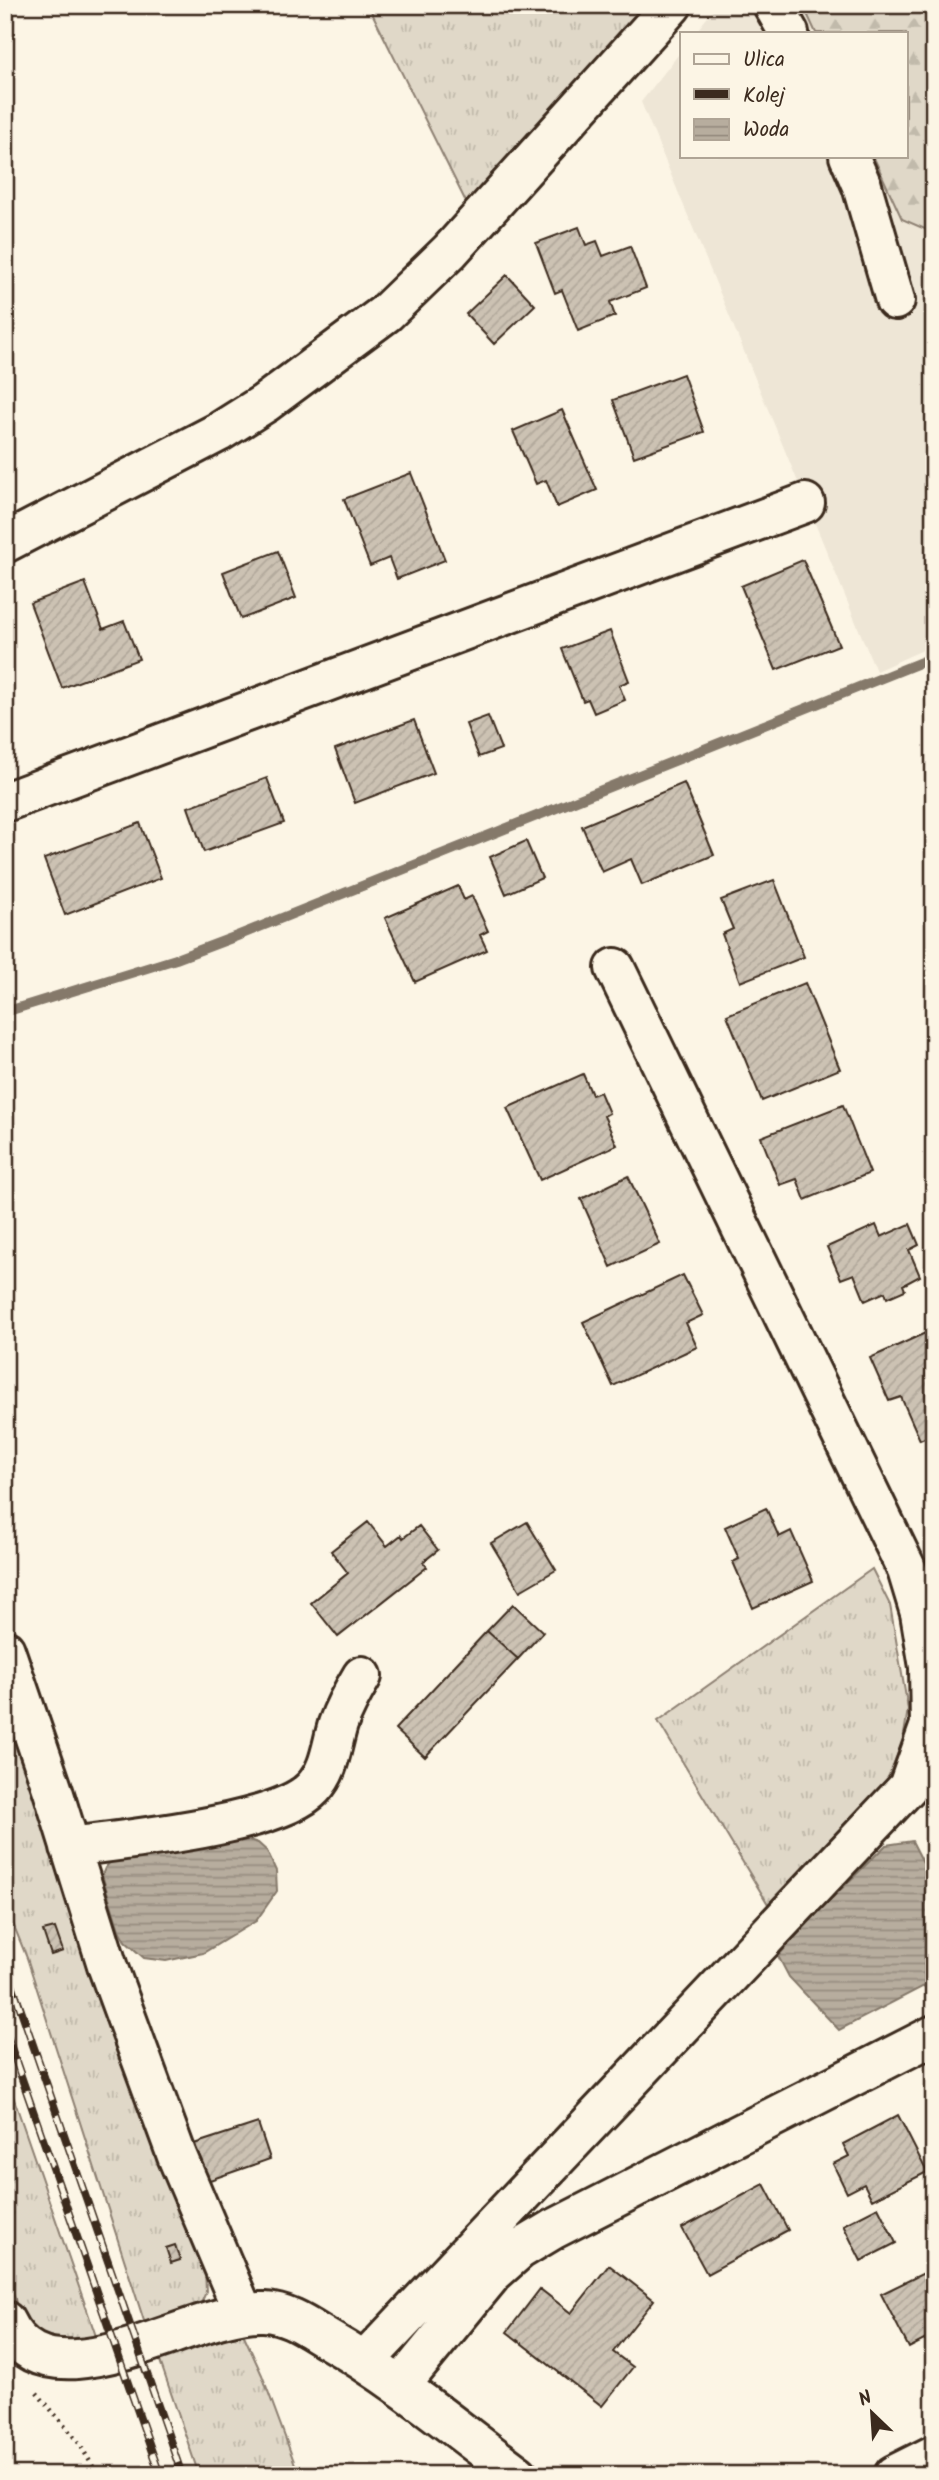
<svg xmlns="http://www.w3.org/2000/svg" width="939" height="2480" viewBox="0 0 939 2480" font-family="Kalam,sans-serif">
<defs>
<pattern id="grass-tufts" width="24" height="20" patternUnits="userSpaceOnUse" patternTransform="scale(1.75)"><rect width="24" height="20" fill="#e0d8c8"/><path d="M3 7l-1-3M5 7V3M7 7l1-3M15 17l-1-3M17 17v-4M19 17l1-3" fill="none" stroke="#c1baab"/></pattern>
<pattern id="forest-firs" width="22" height="20" patternUnits="userSpaceOnUse" patternTransform="scale(1.75)"><rect width="22" height="20" fill="#e0d8c8"/><path d="M5 1l3.5 6h-7zM16 11l3.5 6h-7z" fill="#c1baab"/></pattern>
<pattern id="water-rules" width="6" height="5" patternUnits="userSpaceOnUse" patternTransform="scale(1.75)"><rect width="6" height="5" fill="#b7ad9e"/><path d="M0 2.5h6" fill="none" stroke="#968d80"/></pattern>
<pattern id="building-hatch" width="6" height="6" patternUnits="userSpaceOnUse" patternTransform="scale(1.75)"><rect width="6" height="6" fill="#ccc2b3"/><path d="M-1 1l2-2M0 6l6-6M5 7l2-2" fill="none" stroke="#b0a79a"/></pattern>
</defs>
<rect width="100%" height="100%" fill="#fcf5e5"/>
<filter id="ink" filterUnits="userSpaceOnUse"><feTurbulence type="fractalNoise" baseFrequency=".0143" numOctaves="2"/><feDisplacementMap in="SourceGraphic" scale="14" xChannelSelector="R" yChannelSelector="G"/><feConvolveMatrix kernelMatrix="1 2 1 2 8 2 1 2 1" color-interpolation-filters="sRGB"/></filter>
<g filter="url(#ink)">
<!-- built -->
<path fill="#eee6d6" d="M717 5H803L816 33H695Z
M682 50V156H873L902 219 934 233V645L876 671 641 102Z"/>
<!-- grass -->
<path fill="url(#grass-tufts)" stroke="#8e8173" stroke-width="2" d="M368 5H653L467 204Z
M872 1569 890 1605 908 1709 903 1741 887 1780 768 1904 658 1721Z
M5 1711 205 2268 206 2292 199 2308 145 2324 27 1958 5 1904Z
M5 2073 97 2339 48 2343 18 2310 5 2264Z
M242 2331 262 2375 299 2475H199L159 2358Z"/>
<!-- forest -->
<path fill="url(#forest-firs)" stroke="#8e8173" stroke-width="2" d="M803 5H934V233L902 219 873 156H906V33H816Z"/>
<!-- water -->
<path fill="url(#water-rules)" stroke="#85796b" stroke-width="2" d="M249 1840 258 1843 267 1851 276 1871 277 1891 256 1921 203 1953 166 1961 144 1958 125 1941 119 1930 102 1875 105 1868 112 1860 223 1841 227 1844Z
M912 1841 934 1884V1981L839 2030 789 1977 778 1956 820 1910 886 1845Z"/>
<g fill="none" stroke-linecap="round" stroke-linejoin="round">
<!-- stream -->
<path stroke="#85796b" stroke-width="10" d="M5 1012 176 959 237 936 934 657"/>
</g>
<!-- building -->
<path fill="url(#building-hatch)" stroke="#3b2a1e" stroke-width="2" d="M579 227 586 245 597 241 603 256 630 246 646 288 610 302 615 316 578 331 562 290 555 293 536 243Z
M507 275 535 305 494 344 466 314Z
M683 374 704 432 634 457 613 400Z
M562 410 597 490 557 507 546 480 536 484 513 431Z
M411 473 445 560 397 579 389 558 370 566 344 499Z
M278 551 296 598 241 619 223 572Z
M803 560 839 645 776 670 741 586Z
M85 582 103 629 124 621 139 659 62 688 30 603Z
M610 631 629 681 619 685 625 700 594 713 588 699 583 701 562 649Z
M488 716 501 749 479 757 466 724Z
M414 720 434 773 355 803 335 749Z
M267 778 284 823 204 852 188 807Z
M684 783 714 855 642 885 631 859 602 872 582 826Z
M140 823 161 878 65 915 44 859Z
M526 841 542 878 506 894 490 857Z
M774 880 804 957 740 982 722 934 733 929 721 900Z
M458 886 464 900 472 896 488 931 480 935 487 950 415 982 385 918Z
M805 983 840 1069 762 1101 727 1015Z
M583 1074 592 1095 600 1092 609 1113 604 1116 617 1145 540 1180 507 1108Z
M843 1105 870 1173 805 1200 797 1179 780 1185 761 1137Z
M628 1176 660 1244 611 1267 581 1199Z
M910 1224 919 1245 909 1250 920 1276 903 1285 905 1290 887 1298 885 1292 865 1301 854 1274 841 1279 827 1247 876 1225 881 1237Z
M683 1275 703 1315 686 1323 697 1347 613 1386 583 1322Z
M934 1329V1434L920 1440 901 1397 889 1401 870 1358Z
M766 1508 779 1537 791 1531 813 1581 753 1608 733 1562 739 1559 725 1527Z
M368 1522 387 1546 401 1535 403 1538 419 1526 438 1550 423 1562 427 1567 338 1637 311 1603 348 1573 331 1551Z
M527 1522 556 1570 520 1591 491 1543Z
M513 1604 543 1632 518 1659 487 1631Z
M487 1631 518 1659 425 1757 395 1729Z
M55 1928 63 1951 51 1955 43 1931Z
M898 2115 927 2172 872 2200 864 2184 847 2193 833 2164 849 2156 843 2144Z
M258 2123 270 2159 207 2181 194 2144Z
M764 2184 788 2230 707 2274 682 2228Z
M878 2207 896 2243 861 2261 843 2225Z
M175 2245 180 2260 171 2263 166 2248Z
M609 2265 654 2300 613 2352 633 2367 602 2406 507 2332 540 2289 571 2313Z
M934 2268V2335L909 2348 881 2294Z"/>
<g fill="none" stroke-linecap="round" stroke-linejoin="round">
<defs>
<path id="street" d="M773 5 789 33
M849 156 862 186 895 300
M5 543 219 432 265 403 386 313 450 251 672 5
M5 802 805 503
M5 1650 53 1791 108 1968 177 2156 243 2312
M70 1847C123 1840 279 1825 313 1788 330 1770 331 1747 338 1724 344 1707 353 1691 362 1676
M365 2361 908 1787 930 1725 929 1667 920 1613 907 1570 615 968
M400 2386 493 2273 519 2250 554 2229 934 2035
M894 2475 934 2455"/>
<path id="secondary" d="M5 2321C48 2414 193 2308 264 2312 288 2313 307 2327 327 2339 395 2378 455 2428 518 2475"/>
</defs>
<!-- street casing -->
<use href="#street" stroke="#3b2a1e" stroke-width="44"/>
<!-- secondary casing -->
<use href="#secondary" stroke="#3b2a1e" stroke-width="44"/>
<!-- path -->
<path stroke="#3b2a1e" stroke-width="4.5" stroke-dasharray="2 5" stroke-linecap="butt" d="M37 2393 79 2443 98 2475"/>
<!-- street -->
<use href="#street" stroke="#fcf5e5" stroke-width="38"/>
<!-- secondary -->
<use href="#secondary" stroke="#fcf5e5" stroke-width="38"/>
<defs>
<path id="rail" d="M5 1964 182 2475
M5 2030 160 2475"/>
</defs>
<!-- rail casing -->
<use href="#rail" stroke="#3b2a1e" stroke-width="8"/>
<!-- rail -->
<use href="#rail" stroke="#fcf5e5" stroke-width="5" stroke-dasharray="16" stroke-linecap="butt"/>
</g>
</g>
<!-- margin -->
<rect width="939" height="2480" fill="none" stroke="#fcf5e5" stroke-width="28"/>
<rect x="14" y="14" width="911" height="2452" fill="none" stroke="#3b2a1e" stroke-width="2.5" filter="url(#ink)"/>
<!-- legend -->
<rect x="680" y="32" width="228" height="126" fill="#fcf5e5" stroke="#afa495" stroke-width="2"/>
<rect x="694" y="54" width="35" height="10" fill="#fcf5e5" stroke="#afa495" stroke-width="2"/>
<text x="743" y="66" font-size="21" fill="#3b2a1e">Ulica</text>
<rect x="694" y="89" width="35" height="10" fill="#3b2a1e" stroke="#afa495" stroke-width="2"/>
<text x="743" y="102" font-size="21" fill="#3b2a1e">Kolej</text>
<rect x="694" y="119" width="35" height="21" fill="url(#water-rules)" stroke="#afa495" stroke-width="2"/>
<text x="743" y="136" font-size="21" fill="#3b2a1e">Woda</text>
<!-- north arrow -->
<g transform="translate(872 2413) rotate(335)" stroke="#fcf5e5" stroke-width="5" paint-order="stroke">
<path d="M0-5L12 26L0 18L-12 26Z" fill="#3b2a1e"/>
<text y="-10" font-size="19" font-weight="bold" text-anchor="middle" fill="#3b2a1e">N</text>
</g>
</svg>
